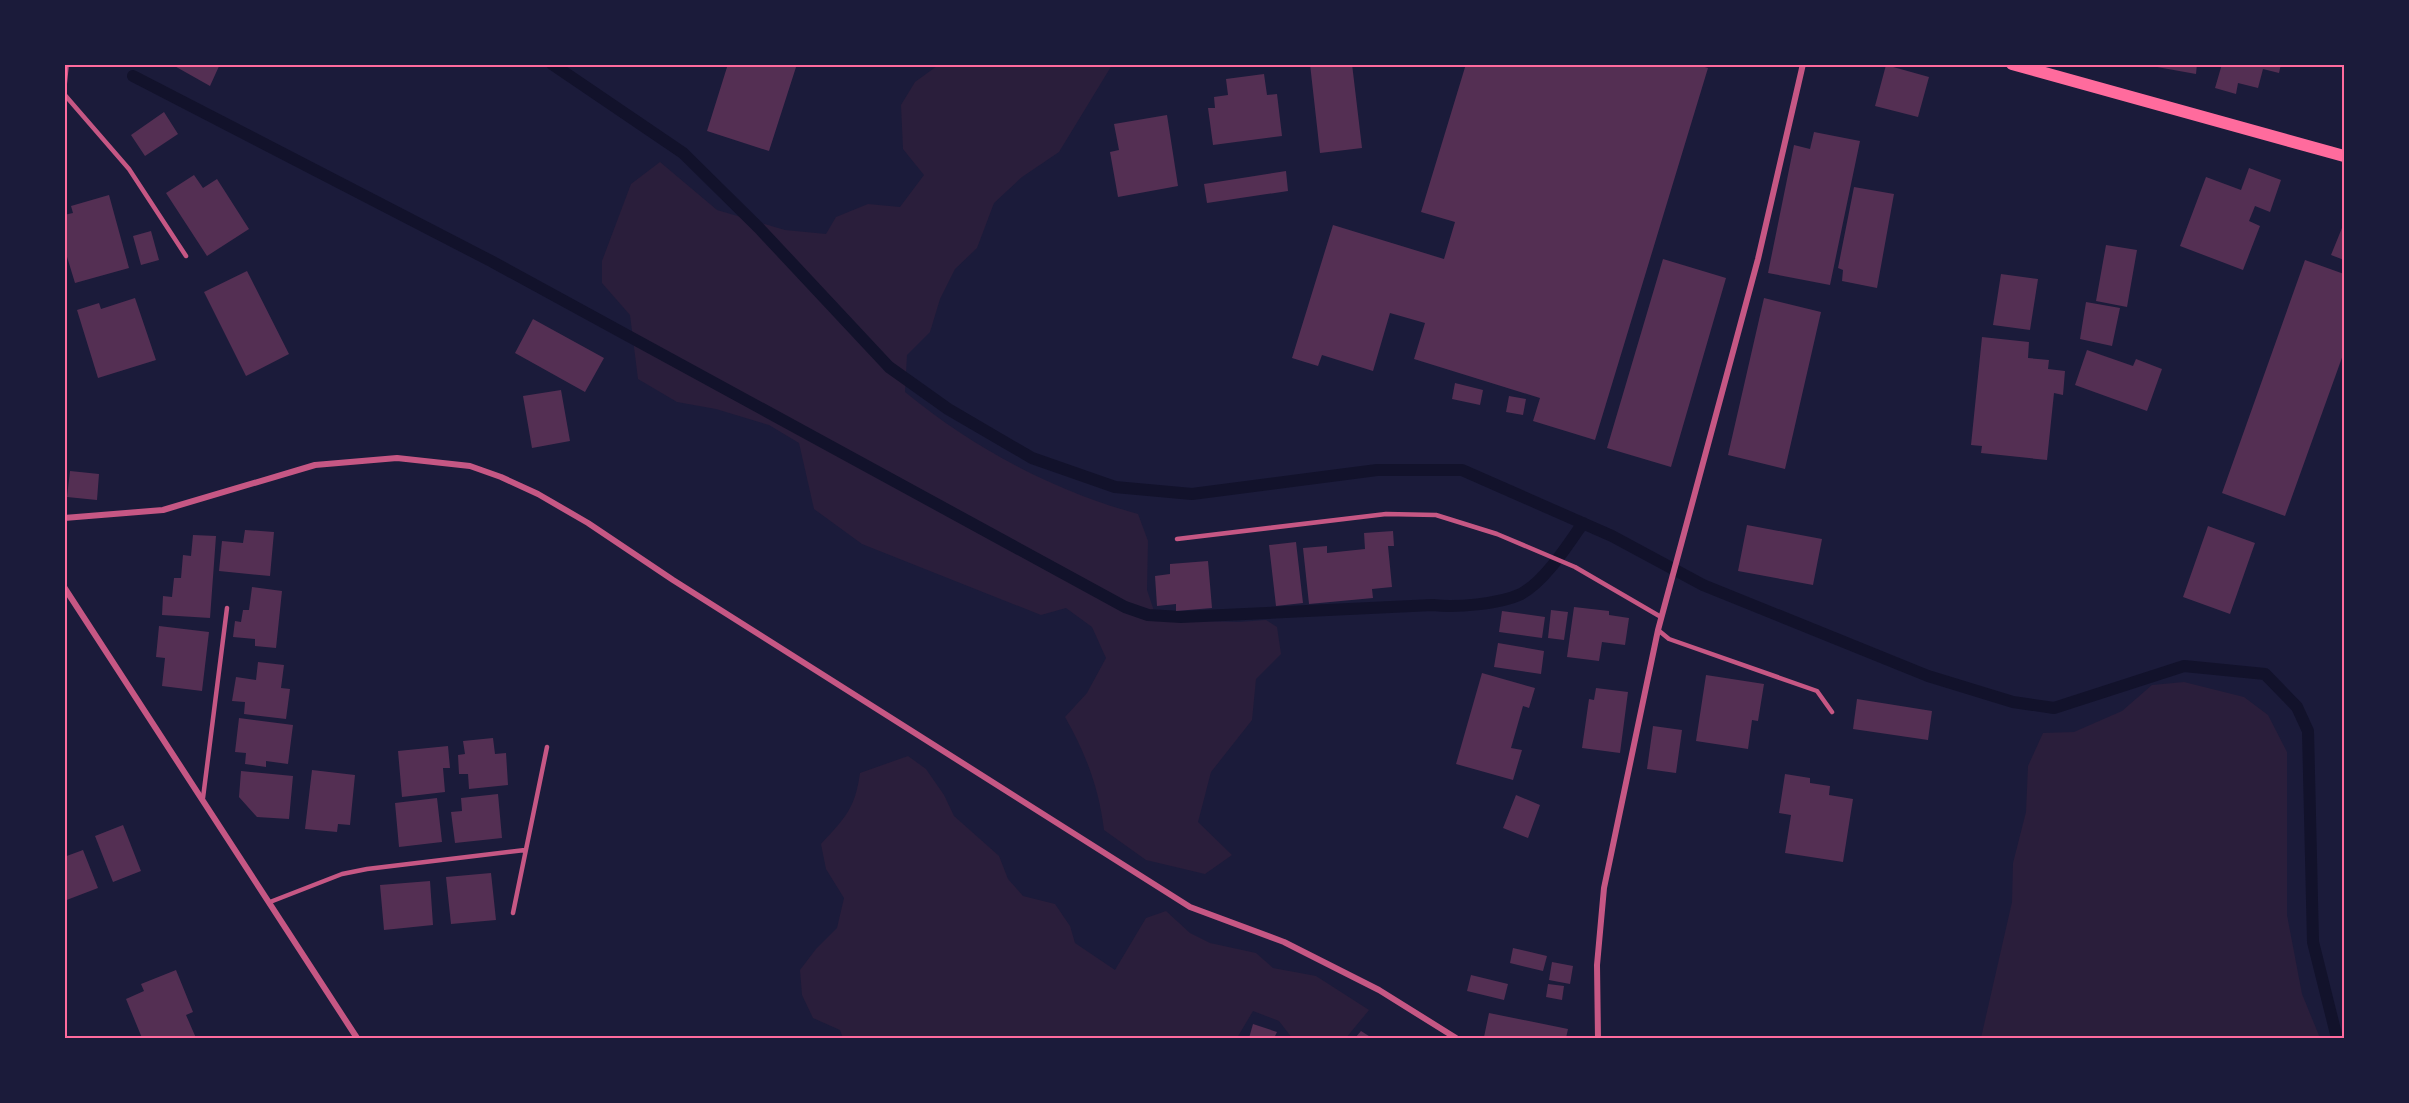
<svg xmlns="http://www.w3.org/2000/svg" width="2409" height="1103" viewBox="0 0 2409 1103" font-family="Ubuntu,sans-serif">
<rect width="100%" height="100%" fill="#1b1b3a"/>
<!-- green -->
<path fill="#2a1e3b" d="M952 65H1112L1059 152 1022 177 994 203 977 248 955 269 940 299 930 332 907 355 905 392C973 448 1054 491 1138 514L1148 541 1147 590 1157 620 1239 622 1266 620 1277 627 1281 654 1256 679 1252 720 1211 772 1198 822 1232 855 1205 874 1146 860 1104 830C1099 788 1086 754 1065 717L1087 693 1106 658 1092 627 1066 608 1041 615 862 544 814 509 799 443 769 425 716 409 677 402 638 379 630 315 602 283V261L631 184 660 162 717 210 785 230 826 234 836 217 868 204 900 207 924 175 903 149 901 105 915 82 937 66Z
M2184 682 2244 697 2268 715 2287 752V915L2302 994 2320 1038H1981L2012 902 2013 863 2026 812 2028 766 2043 733 2074 732 2122 711 2152 685Z
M908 756 926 769 944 795 954 816 999 856 1008 879 1023 896 1055 904 1070 926 1075 943 1115 970 1146 918 1166 911 1190 933 1210 943 1256 953 1273 968 1316 976 1369 1010 1346 1038H1292L1279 1021 1253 1011 1237 1038H843L840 1030 813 1018 802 995 800 970 816 949 837 928 844 898 826 869 821 844C845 818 855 809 860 773Z"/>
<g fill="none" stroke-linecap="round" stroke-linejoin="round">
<!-- stream -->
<path stroke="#12122b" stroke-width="12" d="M552 64 683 153 759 228 889 367 948 409 1032 458 1115 487 1192 494 1377 470H1462L1612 536 1703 585 1928 676 2013 702 2054 708 2184 666 2265 674 2297 707 2308 731 2313 942 2337 1038
M133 76 491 261 1125 607 1148 615 1181 617 1433 605C1455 608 1500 604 1521 594 1545 581 1567 546 1583 523"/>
</g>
<!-- building -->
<path fill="#542f53" d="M171 64H220L210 86Z
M728 64H797L769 151 707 131Z
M1310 64H1352L1362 148 1320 153Z
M1466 64H1695L1708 68 1595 440 1533 421 1540 398 1414 359 1425 323 1390 313 1373 371 1322 355 1318 366 1292 358 1333 225 1444 259 1455 222 1421 212Z
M2158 64H2197L2196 74 2157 67Z
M2222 64H2281L2279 73 2263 69 2258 88 2238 83 2236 94 2215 88Z
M1886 65 1929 77 1918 117 1875 106Z
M1264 74 1267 95 1277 94 1282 136 1213 145 1208 108H1215L1214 97 1228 95 1226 79Z
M164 112 178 134 145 156 131 135Z
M1167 115 1178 186 1118 197 1110 152 1119 150 1114 124Z
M1814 132 1860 141 1830 285 1768 273 1794 145 1810 149Z
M2249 168 2281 180 2270 212 2255 206 2249 221 2260 226 2243 270 2180 246 2206 177 2241 190Z
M1286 171 1288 191 1207 203 1204 184Z
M194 175 203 188 217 179 249 229 207 256 166 193Z
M1854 187 1894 194 1877 288 1842 281 1843 270 1838 268Z
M109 195 129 268 75 283 64 247V215L73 213 71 206Z
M2344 223V260L2331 255Z
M151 231 159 260 141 265 133 236Z
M2106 245 2137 250 2127 307 2096 301Z
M1663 259 1726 278 1671 467 1607 448Z
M2305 260 2344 274V352L2285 516 2222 493Z
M247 271 289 354 246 376 204 292Z
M2001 274 2038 279 2030 330 1993 325Z
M135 298 156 360 98 378 77 310 99 303 101 309Z
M1764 298 1821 312 1785 469 1728 455Z
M2086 302 2120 308 2112 346 2080 339Z
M533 319 604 358 585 392 515 353Z
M1982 337 2029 342 2028 358 2049 360 2048 369 2065 371 2063 395 2054 393 2047 460 1981 453 1982 446 1971 445Z
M2087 350 2133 366 2136 359 2162 369 2147 411 2075 385Z
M1455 383 1483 390 1480 405 1452 399Z
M561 390 570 441 532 448 523 396Z
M1509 396 1526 399 1523 415 1506 412Z
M70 471 99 474 97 500 67 497Z
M1747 525 1822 539 1813 585 1738 571Z
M2208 526 2255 543 2230 614 2183 597Z
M245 530 274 532 270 576 219 571 222 541 243 543Z
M1393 531 1394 546H1388L1392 587 1372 589 1373 598 1309 604 1303 548 1327 546V553L1365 549 1364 533Z
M193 535 216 536 210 618 162 615 163 596 172 597 174 578H181L183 555 191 556Z
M1296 542 1303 603 1276 606 1269 545Z
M1208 561 1212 608 1176 611V604L1157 606 1155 576 1170 574V564Z
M252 587 282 591 276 648 255 646V639L233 637 235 621 241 622 243 610H249Z
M1574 607 1609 611V615L1629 618 1625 645 1602 642 1599 661 1567 657Z
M1551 610 1568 612 1564 640 1548 638Z
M1502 611 1545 617 1542 638 1499 632Z
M159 626 209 632 202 691 162 686 165 658 156 657Z
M1498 643 1544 651 1541 674 1494 667Z
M258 662 284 665 281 688 290 689 286 719 244 714 245 702 232 701 236 677 256 680Z
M1482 673 1535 688 1529 708 1523 706 1511 748 1522 750 1513 780 1456 764Z
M1706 675 1764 684 1758 721 1752 720 1748 749 1696 741Z
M1596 688 1628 692 1620 753 1582 748 1589 699 1594 700Z
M1857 699 1932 711 1928 740 1853 729Z
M239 718 293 725 288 764 266 761V767L245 764 246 753 235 752Z
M1653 726 1682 730 1676 773 1647 769Z
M493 738 495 754 506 753 508 785 469 789 468 774H459L458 755 465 754 463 741Z
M448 746 450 768H443L445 792 402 797 398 751Z
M312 770 355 775 350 825 338 824 337 832 305 829Z
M241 771 293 776 289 819 257 817 239 797Z
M1785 774 1810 778V783L1830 786 1829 795 1853 799 1843 862 1785 853 1791 815 1779 813Z
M498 794 502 838 455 843 451 812 462 811 461 798Z
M1516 795 1540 805 1528 838 1503 828Z
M437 798 442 842 399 847 395 803Z
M123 825 141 871 113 882 95 836Z
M83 850 98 888 64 901V857Z
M491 873 496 920 451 924 446 877Z
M430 881 433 925 384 930 380 885Z
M1513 948 1547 956 1543 971 1510 963Z
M1552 962 1573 966 1570 984 1549 980Z
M176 970 193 1012 186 1015 196 1038H142L126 999 144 991 141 984Z
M1471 975 1508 984 1504 1000 1467 991Z
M1548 984 1564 986 1562 1000 1546 997Z
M1489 1013 1568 1029 1566 1038 1484 1037Z
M1253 1024 1277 1032 1274 1038H1249Z
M1361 1031 1372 1038H1355Z"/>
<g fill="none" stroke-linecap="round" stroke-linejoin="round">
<!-- service -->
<path stroke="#c65784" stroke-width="4.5" d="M64 94 129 169 186 256
M1177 539 1386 514 1436 515 1497 534 1575 567 1661 617
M1658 630 1669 639 1817 691 1832 712
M203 798 227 608
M270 902 342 874 367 869 525 850
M513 913 547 747"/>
<!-- minor -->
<path stroke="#c65784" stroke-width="6" d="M64 84 66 64
M64 518 163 510 315 465 397 458 470 466 501 477 538 494 588 523 673 580 1190 907 1284 942 1379 990 1456 1038
M64 587 357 1038
M1598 1038 1597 965 1604 888 1658 630 1758 259 1803 64"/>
<!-- secondary -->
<path stroke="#ff6b9d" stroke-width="12" d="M2012 64 2344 156"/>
</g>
<!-- border -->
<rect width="2409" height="1103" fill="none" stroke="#1b1b3a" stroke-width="132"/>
<rect x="66" y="66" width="2277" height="971" fill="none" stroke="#ff6b9d" stroke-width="2"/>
</svg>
